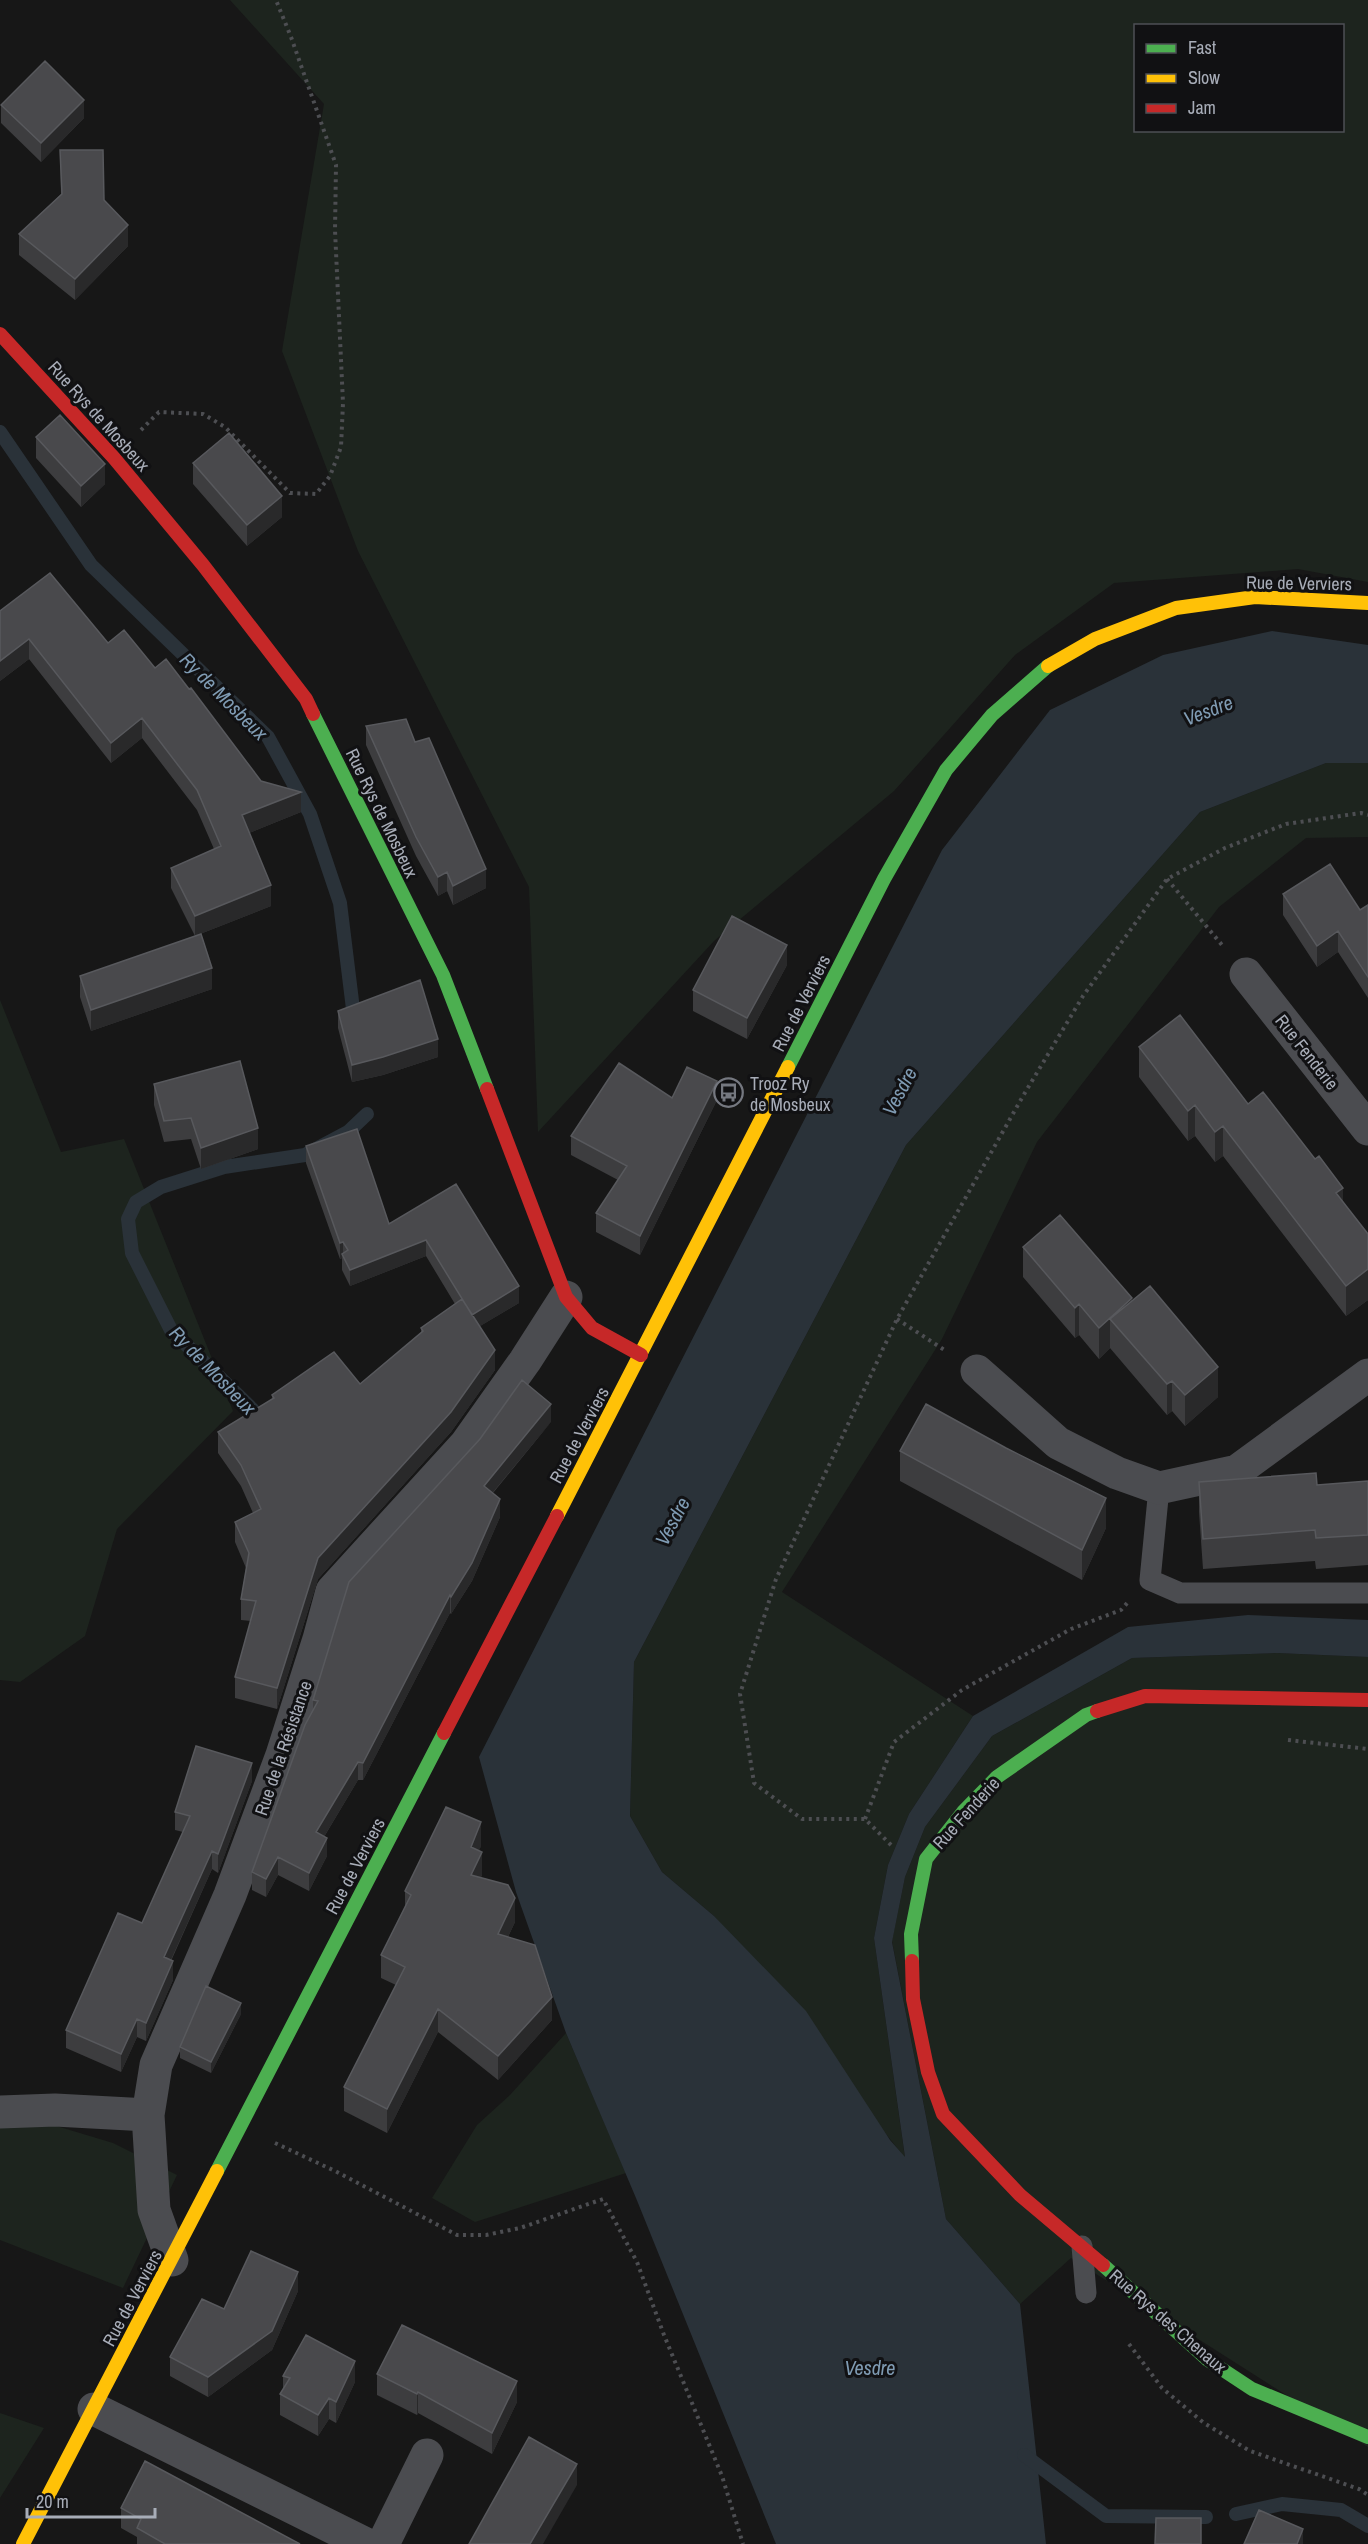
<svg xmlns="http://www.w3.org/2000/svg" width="1368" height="2544" viewBox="0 0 1368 2544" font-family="'Archivo Narrow',sans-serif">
<rect width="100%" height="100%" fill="#171717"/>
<!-- green -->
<path fill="#1d241e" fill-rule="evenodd" d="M230 0H1368V582L1298 569 1114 583 1015 655 894 791 714 941 538 1132 529 887 358 551 282 351 324 104ZM1136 26H1342V130H1136Z
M1326 763H1368V837L1306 838 1219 907 1037 1142 942 1339 782 1592 973 1716 909 1814 888 1865 874 1938 905 2158 714 1916 662 1872 630 1816 634 1662 906 1145 1200 812Z
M0 1000 61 1152 124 1139 233 1411 117 1529 85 1636 20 1682 0 1680Z
M1277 1653 1368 1657V2447L1071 2258 1020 2304 946 2219 892 1941 905 1877 925 1827 992 1736 1132 1658Z
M566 2033 626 2173 475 2222 432 2198 477 2125 510 2095Z
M0 2109 113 2143 177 2175 123 2288 0 2240Z
M0 2413 44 2428 0 2498Z"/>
<!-- water -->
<path fill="#2a3239" d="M1272 631 1368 645V763H1326L1200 812 906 1145 634 1662 630 1816 662 1872 714 1916 806 2011 890 2140 905 2157 874 1938 888 1865 909 1814 973 1716 1128 1627 1248 1615 1368 1620V1657L1277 1653 1132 1658 992 1736 925 1827 905 1877 892 1942 946 2219 1020 2304 1046 2544H776L636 2198 566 2033 516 1892 479 1757 942 850 1050 710 1163 655Z"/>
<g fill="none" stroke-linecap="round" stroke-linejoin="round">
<!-- stream -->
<path stroke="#2a3239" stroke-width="14" d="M0 432 91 565 268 737 310 814 340 903 353 1009
M263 1424 252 1409 171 1330 132 1253 128 1219 136 1202 161 1187 224 1167 305 1155 348 1132 367 1114
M1024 2455 1106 2516 1206 2517
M1236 2514 1282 2504 1341 2510 1368 2526"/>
<!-- path -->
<path stroke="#4d4e52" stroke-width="4" stroke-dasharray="3 4.5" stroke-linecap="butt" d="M141 430 159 412 203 414 225 427 290 493 316 494 330 476 341 447 343 403 335 230 336 165 291 37 276 0
M1167 879 1222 945
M897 1319 946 1351
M1288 1740 1368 1749
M865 1819 894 1742 962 1690 1071 1629 1121 1610 1128 1602
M891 1845 865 1819H802L754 1783 740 1694 776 1579 897 1319 1023 1096 1083 996 1167 879 1225 848 1286 824 1361 813 1368 815
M275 2143 335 2171 457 2235H486L520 2228 603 2199 637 2262 664 2335 722 2476 743 2544
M1129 2344 1162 2388 1204 2423 1250 2451 1359 2489 1368 2495"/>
<!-- lane -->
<path stroke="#4b4c50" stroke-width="21" d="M1159 1488 1150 1580 1180 1593H1368
M1082 2246 1086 2293"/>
<!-- street -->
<path stroke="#4b4c50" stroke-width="33" d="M1246 974 1368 1129
M977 1371 1058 1443 1117 1473 1159 1488 1237 1471 1368 1375
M0 2112 55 2110 148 2115
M172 2260 154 2210 148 2115 156 2065 230 1895 282 1755 319 1639 332 1591 466 1444 525 1361 566 1297
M94 2409 366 2544
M383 2544 427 2455"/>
<!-- fast -->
<path stroke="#4caf50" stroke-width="14" d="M313 714 443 975 487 1089
M788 1067 884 879 946 770 992 715 1048 666
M912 1961 911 1934 926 1859 963 1812 997 1777 1086 1715 1097 1711
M217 2171 444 1733
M1103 2265 1208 2360 1252 2389 1368 2437"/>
<!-- slow -->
<path stroke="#ffc107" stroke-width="14" d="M1048 666 1095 639 1176 608 1255 597 1368 603
M557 1516 788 1067
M23 2544 217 2171"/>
<!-- jam -->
<path stroke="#c62828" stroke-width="14" d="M0 334 114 458 203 565 306 699 313 714
M487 1089 566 1297 592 1328 641 1355
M1097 1711 1145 1696 1368 1700
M444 1733 557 1516
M912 1961 913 1999 928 2072 943 2114 1020 2195 1103 2265"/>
</g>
<!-- wall -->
<path fill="#3d3d3f" d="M1 105 84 118 41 162 1 123Z
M60 150 128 246 75 300 19 255V234L61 194Z
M36 437 105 484 81 507 36 458Z
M193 463 282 517 247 546 193 484Z
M0 611 108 643 155 668 261 781 301 812 249 833 271 906 200 934 212 989 91 1031 80 997V976L195 936 171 888V868L214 849 197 810 142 738 111 763 29 659 0 681Z
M366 726 415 742 486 888 453 905 447 891 438 896 416 856 366 745Z
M1283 894 1360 910 1368 905V998L1338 952 1317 967 1283 915Z
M787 965 747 1039 693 1011V990Z
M338 1011 438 1057 383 1075 352 1082 338 1028Z
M1139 1047 1248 1104 1343 1202 1368 1234V1300L1346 1316 1223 1156 1215 1162 1195 1136 1188 1141 1139 1077Z
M154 1084 258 1149 201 1169 191 1139 164 1142 154 1105Z
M672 1098 717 1100 640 1255 596 1232V1213L618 1180 571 1155V1136Z
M306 1146 389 1224 456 1184 519 1303 480 1326 495 1370 451 1432 318 1579 277 1709 235 1698V1677L251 1621 241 1620V1599L246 1568 235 1542V1522L253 1513 241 1486 218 1453V1432L272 1399V1395L360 1384 421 1333V1328L455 1304 426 1256 350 1286 342 1270V1258L340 1259 306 1163Z
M1023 1247 1132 1301 1218 1397 1185 1426 1172 1411 1167 1415 1110 1348 1099 1359 1079 1335 1075 1338 1023 1277Z
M551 1422 493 1493 500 1517 472 1581 451 1614 450 1613 363 1780H358L324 1837 327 1856 309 1891 278 1875 266 1897 252 1890V1872L313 1710V1700Z
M900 1451 1106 1528 1082 1580 900 1481Z
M1368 1481V1565L1316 1569 1315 1561 1203 1569 1199 1512V1482L1317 1485Z
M252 1781 218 1873 212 1869 171 1961 173 1980 146 2041 137 2037 121 2072 66 2048V2030L142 1923 183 1832 175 1830V1812Z
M481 1846 479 1850 482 1875 481 1877 515 1922 508 1937 552 2020 498 2080 438 2032 387 2133 344 2111V2087L396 1985 381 1978V1955L405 1908V1891Z
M241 2014 211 2073 180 2058V2047Z
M298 2291 272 2350 208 2397 170 2376V2357L224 2309Z
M377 2374 517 2402 492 2454 418 2413 417 2415 377 2395Z
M283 2376 355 2382 336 2423 329 2419 318 2436 280 2415V2394L283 2389Z
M121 2508 300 2544H137V2537L121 2528Z"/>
<!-- shaded-wall -->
<path fill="#29292a" d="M84 100V118L41 162V143Z
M128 225V246L75 300V279Z
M105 464V484L81 507V486Z
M282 496V517L247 546V525Z
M29 639V659L0 681V661Z
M142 718V738L111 763V743Z
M301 792V812L242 836V815Z
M486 869V888L453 905V886Z
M447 872V891L438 896V877Z
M271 885V906L195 936V916Z
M1338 931V952L1317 967V946Z
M787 945V965L747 1039V1018Z
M212 968V989L91 1031V1010Z
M438 1039V1057L383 1075 352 1082V1065Z
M717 1081V1100L640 1255V1236Z
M1195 1105V1136L1188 1141V1111Z
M1223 1126V1156L1215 1162V1132Z
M258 1128V1149L201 1169V1148Z
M1343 1188V1218L1336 1193Z
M426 1240V1256L350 1286V1270Z
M343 1242V1258L342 1254V1258L340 1259V1243Z
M1368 1269V1300L1346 1316V1286Z
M519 1286V1303L472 1331V1315Z
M1132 1298V1329L1110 1319V1348L1099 1359V1328Z
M1079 1304V1335L1075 1338V1308Z
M495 1350V1370L451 1432 318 1579 277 1709V1688L318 1558Z
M1218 1367V1397L1185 1426V1395Z
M1172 1381V1411L1167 1415V1384Z
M551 1404V1422L484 1503V1486Z
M1106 1498V1528L1082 1580V1550Z
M500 1499V1517L472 1581 451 1614V1597Z
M450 1595V1613L363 1780V1763Z
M358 1762V1780L316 1850V1832Z
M252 1763V1781L218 1873V1854Z
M481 1822V1846L471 1870V1847Z
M327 1838V1856L309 1891V1873Z
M212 1851V1869L164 1975V1957Z
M482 1852V1875L471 1898V1875Z
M278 1857V1875L266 1897V1879Z
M515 1898V1922L498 1958V1934Z
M173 1961V1980L146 2041V2023Z
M552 1997V2020L498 2080V2056Z
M241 2003V2014L211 2073V2062Z
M438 2009V2032L387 2133V2109Z
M137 2019V2037L121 2072V2054Z
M298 2272V2291L272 2350 208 2397V2377Z
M355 2361V2382L336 2423V2402Z
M517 2381V2402L492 2454V2433Z
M418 2392V2413L417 2415V2394Z
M329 2398V2419L318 2436V2415Z
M577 2464V2485L543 2544H530Z
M1303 2529V2544H1297Z"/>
<!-- building -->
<path fill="#49494c" stroke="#58595d" stroke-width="1.5" d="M45 61 84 100 41 143 1 105Z
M60 150H103L104 200 128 225 75 279 19 234 62 194Z
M60 415 105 464 81 486 36 437Z
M229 433 282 496 247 525 193 463Z
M50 573 108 643 124 630 155 668 166 659 189 689 191 688 261 781 301 792 242 815 271 885 195 916 171 868 221 846 197 790 142 718 111 743 29 639 0 661V611Z
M406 719 415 742 429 738 486 869 453 886 447 872 438 877 416 837 366 726Z
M1330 864 1360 910 1368 905V977L1338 931 1317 946 1283 894Z
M732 916 787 945 747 1018 693 990Z
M201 934 212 968 91 1010 80 976Z
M420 980 438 1039 383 1057 352 1065 338 1011Z
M1180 1015 1248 1104 1263 1092 1315 1159 1319 1156 1343 1188 1336 1193 1368 1234V1269L1346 1286 1223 1126 1215 1132 1195 1105 1188 1111 1139 1047Z
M240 1061 258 1128 201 1148 191 1118 164 1121 154 1084Z
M619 1063 672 1098 687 1067 717 1081 640 1236 596 1213 627 1166 571 1136Z
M357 1129 389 1224 456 1184 519 1286 472 1315 426 1240 350 1270 342 1254 348 1250 343 1242 340 1243 306 1146Z
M1060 1215 1132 1298 1099 1328 1079 1304 1075 1308 1023 1247Z
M1150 1286 1218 1367 1185 1395 1172 1381 1167 1384 1110 1319Z
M462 1299 495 1350 451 1412 318 1558 277 1688 235 1677 256 1601 241 1599 249 1553 235 1522 261 1509 241 1465 218 1432 274 1398 272 1395 334 1352 360 1384 423 1331 421 1328Z
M522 1380 551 1404 484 1486 500 1499 472 1563 451 1597 450 1595 363 1763 358 1762 316 1832 327 1838 309 1873 278 1857 266 1879 252 1872 305 1725 318 1701 313 1700 349 1582 480 1439Z
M926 1404 1006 1448 1106 1498 1082 1550 900 1451Z
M1316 1473 1317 1485 1368 1481V1535L1316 1538 1315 1530 1203 1539 1199 1482Z
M196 1746 252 1763 218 1854 212 1851 164 1957 173 1961 146 2023 137 2019 121 2054 66 2030 118 1913 142 1923 190 1816 175 1812Z
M446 1807 481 1822 471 1847 482 1852 471 1875 508 1885 515 1898 498 1934 535 1945 552 1997 498 2056 438 2009 387 2109 344 2087 405 1967 381 1955 411 1895 405 1891Z
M206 1986 241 2003 211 2062 180 2047Z
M251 2251 298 2272 272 2331 208 2377 170 2357 202 2299 224 2309Z
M402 2325 517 2381 492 2433 418 2392 417 2394 377 2374Z
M306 2335 355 2361 336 2402 329 2398 318 2415 280 2394 290 2378 283 2376Z
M529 2437 577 2464 530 2544H469Z
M145 2461 300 2544H165L137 2528 141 2519 121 2508Z
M1259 2510 1303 2529 1297 2544H1244Z
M1156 2518H1201V2544H1155Z"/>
<!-- icons -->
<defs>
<symbol id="bus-ring" viewBox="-11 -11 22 22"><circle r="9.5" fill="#111113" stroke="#757880" stroke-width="1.5"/><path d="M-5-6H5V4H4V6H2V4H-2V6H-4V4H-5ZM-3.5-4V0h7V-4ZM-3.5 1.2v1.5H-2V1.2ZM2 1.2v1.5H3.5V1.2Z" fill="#757880"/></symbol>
</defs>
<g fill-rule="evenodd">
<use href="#bus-ring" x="712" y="1076" width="33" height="33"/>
</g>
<g text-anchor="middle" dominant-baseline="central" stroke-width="6" stroke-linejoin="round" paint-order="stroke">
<!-- street labels -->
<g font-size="18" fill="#a8adb8" stroke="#111113">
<text transform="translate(99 416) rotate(48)">Rue Rys de Mosbeux</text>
<text transform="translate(1299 583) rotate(1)">Rue de Verviers</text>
<text transform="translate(382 813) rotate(64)">Rue Rys de Mosbeux</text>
<text transform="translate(801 1003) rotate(-63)">Rue de Verviers</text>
<text transform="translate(1307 1052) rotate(52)">Rue Fenderie</text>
<text transform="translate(579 1435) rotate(-62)">Rue de Verviers</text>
<text transform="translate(283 1748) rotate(-71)">Rue de la Résistance</text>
<text transform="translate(966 1813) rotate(-48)">Rue Fenderie</text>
<text transform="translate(355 1866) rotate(-62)">Rue de Verviers</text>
<text transform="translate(132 2298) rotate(-62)">Rue de Verviers</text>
<text transform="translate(1168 2321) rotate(41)">Rue Rys des Chenaux</text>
</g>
<!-- poi labels -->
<g font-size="18" fill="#a8adb8" stroke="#111113" text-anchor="start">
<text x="750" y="1083">Trooz Ry<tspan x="750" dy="21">de Mosbeux</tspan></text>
</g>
<!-- water labels -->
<g font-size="20" font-style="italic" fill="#7f9bb3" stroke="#111113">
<text transform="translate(224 696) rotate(45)">Ry de Mosbeux</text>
<text transform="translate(1208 710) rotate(-21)">Vesdre</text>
<text transform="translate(899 1091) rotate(-62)">Vesdre</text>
<text transform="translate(213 1370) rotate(46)">Ry de Mosbeux</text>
<text transform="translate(672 1521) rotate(-62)">Vesdre</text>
<text x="870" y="2367">Vesdre</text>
</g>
</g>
<!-- legend -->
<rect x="1134" y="24" width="210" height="108" fill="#111113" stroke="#4d4f55" stroke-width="1.5"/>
<rect x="1146" y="44" width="30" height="9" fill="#4caf50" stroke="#4d4f55" stroke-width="1.5"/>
<text x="1188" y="54" font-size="18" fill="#a8adb8">Fast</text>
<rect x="1146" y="74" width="30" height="9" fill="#ffc107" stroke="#4d4f55" stroke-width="1.5"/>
<text x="1188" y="84" font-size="18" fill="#a8adb8">Slow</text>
<rect x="1146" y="104" width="30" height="9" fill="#c62828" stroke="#4d4f55" stroke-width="1.5"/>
<text x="1188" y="114" font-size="18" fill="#a8adb8">Jam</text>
<!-- scale -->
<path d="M27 2508v9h128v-9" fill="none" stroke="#a8adb8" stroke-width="3"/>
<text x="36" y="2508" font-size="18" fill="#a8adb8" stroke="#111113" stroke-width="4.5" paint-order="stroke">20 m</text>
</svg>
